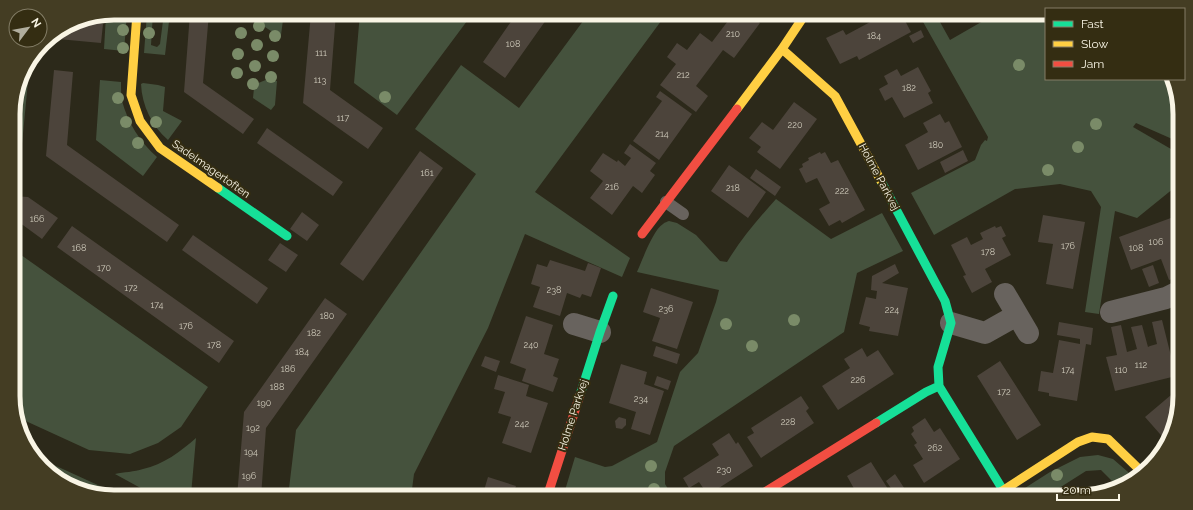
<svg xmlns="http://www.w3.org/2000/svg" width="1193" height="510" viewBox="0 0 1193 510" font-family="Raleway,sans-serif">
<rect width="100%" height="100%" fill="#2c291a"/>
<!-- green -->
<path fill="#45523d" d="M114 13H127L124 51 104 49 106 15Z
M147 13H153L151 45 157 47 160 44 164 13H170L165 55 144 53Z
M360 13H473L397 115 354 83Z
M589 13H667L535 192 630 258 622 277 525 234 488 328 414 474 411 497H288L296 430 476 174 415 129 461 65 519 108Z
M918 13H935L950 40 997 13H1011L1042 19 1046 22V79H1170L1179 101V142L1136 123 1133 127 1171 149 1179 152V184L1137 218 1115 211 1099 314 1085 312 1101 207 1091 191 1060 184 1015 189 934 235 911 193 975 160 981 145 985 140 987 141 988 137Z
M260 19 283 20 281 35H277L276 33H274L262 25Z
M23 70 29 71 20 165H13V107Z
M268 79 277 81 275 105 271 110 253 98 254 88 256 86V84Z
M100 80 121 82C121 88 121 95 122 101 128 123 140 142 157 157L143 176 96 140Z
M143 83 158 85 165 87 163 111 182 121 168 140C152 126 142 106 141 84Z
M776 199 831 239 882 213 903 251 857 273 844 332 674 446 665 472V484L673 497H645L643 495 590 493 584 497H563L575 457 605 467 612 466 657 442 680 372 698 353 716 302 719 290 637 272C642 261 653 230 663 224 665 222 667 222 669 221L677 223 696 235 720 261 727 262C741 239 758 219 776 199Z
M14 250 208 387 181 427 158 443 130 454 89 450 17 417 14 409Z
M196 438 191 495 193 497H157L115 474C124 472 134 472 143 469 163 465 181 451 196 438Z
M1098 455 1113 459 1135 478 1116 485 1101 470 1086 471 1045 497H1011L1050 472 1080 457Z
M54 465 124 497H114L76 489 52 472Z"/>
<!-- building -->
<path fill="#4c443b" d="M190 13H209L203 83 254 119 243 134 184 92Z
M311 13H336L330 90 383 128 368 149 303 103Z
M517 13H551L505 78 483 62Z
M734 13H747L760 23 734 58 723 50 696 86 708 96 696 112 660 85 676 64 667 57 677 43 687 50 700 33 712 42Z
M887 13H901L911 32 859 60 857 56 840 64 826 38 843 30 846 35Z
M74 22 103 24 101 43 47 38Z
M921 30 924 37 913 43 909 36Z
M918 67 931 91 928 93 933 103 904 118 892 97 885 101 879 89 888 84 884 76 897 69 901 76Z
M54 70 73 72 67 145 179 225 167 242 46 156Z
M660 91 692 114 659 160 633 141 662 101 656 97Z
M794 102 817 119 780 169 757 152 761 147 749 138 762 122 773 130Z
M940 114 945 123 949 121 962 147 918 170 905 145 928 132 923 123Z
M267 128 343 182 333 196 257 143Z
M630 144 656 163 650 171 655 175 642 193 633 186 612 215 590 198 603 181 590 171 603 153 617 162 618 160 625 166 631 158 624 153Z
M963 150 968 161 945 173 940 162Z
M420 151 443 168 363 281 340 264Z
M820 152 821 154 825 152 831 163 838 160 865 210 842 223 840 220 829 226 819 209 830 203 817 178 806 183 799 169 803 167 802 164 809 160 808 158Z
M729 165 766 192 748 218 711 191Z
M756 169 781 187 775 196 750 178Z
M13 196 28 197 58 218 42 239 16 220H13Z
M302 212 319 225 307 241 290 229Z
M1043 215 1085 222 1073 289 1046 284 1053 244 1038 242Z
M1179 215 1180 251 1171 255 1179 277 1169 280 1161 259 1131 270 1119 237Z
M72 226 234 341 219 363 57 247Z
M995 226 996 228 1001 226 1006 236 1002 238 1011 255 985 269 992 282 972 293 963 276 966 275 951 245 967 237 971 245 983 239 980 233Z
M193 235 268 288 257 304 182 250Z
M280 243 298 255 286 272 268 260Z
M550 260 585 271 588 263 601 268 591 297 582 294 580 298 567 293 560 316 533 307 540 287 531 284 537 264 547 267Z
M895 264 899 273 882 283 908 288 898 336 869 331 870 327 859 324 866 297 876 299 877 291 871 290 872 276Z
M1153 265 1159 283 1149 287 1142 269Z
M651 288 693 302 677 349 652 341 660 318 643 312Z
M325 298 347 314 266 428 261 497H237L244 412Z
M526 316 553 325 544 354 559 359 553 376 558 378 553 392 522 381 526 369 510 363Z
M1162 320 1176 376 1115 391 1106 357 1117 355 1111 327 1121 325 1127 352 1137 349 1131 327 1142 325 1148 347 1150 346 1157 344 1152 322Z
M1059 322 1093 328 1091 345 1086 344 1077 401 1049 396V393L1038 391 1041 371 1053 373 1059 340 1080 344V339L1057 335Z
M656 346 680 354 677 364 653 356Z
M862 348 867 357 878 350 894 374 838 410 822 386 850 368 844 359Z
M485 356 500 361 496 372 481 366Z
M1000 361 1041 425 1017 440 977 376Z
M621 364 647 372 644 384 664 391 650 435 631 429 636 412 609 403Z
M498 375 529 385 526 396 548 403 531 453 502 443 511 417 498 413 505 392 494 389Z
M657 376 671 381 668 390 654 385Z
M1171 395 1179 403 1172 434 1167 442 1145 417Z
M801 396 809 408 806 411 814 423 761 458 747 437 754 433 751 428Z
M619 417 626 419V425L622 429 616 428 615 421Z
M925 418 934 432 940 428 960 459 924 483 913 465 923 459 914 445 917 443 911 434 914 431 912 427Z
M729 433 736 444 738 442 753 466 708 495 699 482 689 488 683 478 719 455 712 444Z
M871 462 893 497H853L857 494 847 476Z
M895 474 910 497H897L886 481Z
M488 477 516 486 512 497H482Z
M825 491 829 497H815Z"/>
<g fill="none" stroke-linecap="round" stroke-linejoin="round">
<!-- lane -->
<path stroke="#68635e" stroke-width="12" d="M666 202 683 214"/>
<!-- street -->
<path stroke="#68635e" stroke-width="22" d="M1005 294 1028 333
M1111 312 1166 298 1180 291
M951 323 985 333 1017 315
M574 324 600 332"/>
<!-- fast -->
<path stroke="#16e098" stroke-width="9" d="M881 181 945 301 951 323 938 367 939 386 1003 490
M218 188 287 236
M580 395 600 332 613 296
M876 423 926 392 939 386"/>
<!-- slow -->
<path stroke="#ffcf43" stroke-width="9" d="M137 13 131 95 140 121 160 148 218 188
M782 49 835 96 881 181
M737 109 782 49 806 13
M993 497 1078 442 1092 437 1108 439 1143 473"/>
<!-- jam -->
<path stroke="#f24e42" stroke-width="9" d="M642 234 737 109
M547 497 580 395
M757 497 876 423"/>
</g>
<!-- trees -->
<g fill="#7a8b68">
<circle cx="259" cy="26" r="6"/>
<circle cx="123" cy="30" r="6"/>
<circle cx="149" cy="33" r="6"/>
<circle cx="241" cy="33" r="6"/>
<circle cx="275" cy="36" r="6"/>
<circle cx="257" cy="45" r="6"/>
<circle cx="123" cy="48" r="6"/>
<circle cx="238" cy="54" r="6"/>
<circle cx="273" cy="56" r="6"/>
<circle cx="1019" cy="65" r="6"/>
<circle cx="255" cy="66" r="6"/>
<circle cx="237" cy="73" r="6"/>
<circle cx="271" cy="77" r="6"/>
<circle cx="253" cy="84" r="6"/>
<circle cx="385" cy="97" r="6"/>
<circle cx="118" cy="98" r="6"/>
<circle cx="126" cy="122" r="6"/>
<circle cx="156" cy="122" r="6"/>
<circle cx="1096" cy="124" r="6"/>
<circle cx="138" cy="143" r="6"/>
<circle cx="1078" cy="147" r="6"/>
<circle cx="1048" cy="170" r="6"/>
<circle cx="794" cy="320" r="6"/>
<circle cx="726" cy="324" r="6"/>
<circle cx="752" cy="346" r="6"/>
<circle cx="651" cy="466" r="6"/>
<circle cx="1057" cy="475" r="6"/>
<circle cx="654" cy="489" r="6"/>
</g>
<g text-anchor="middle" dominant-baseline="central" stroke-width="4" stroke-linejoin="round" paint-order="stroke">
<!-- number labels -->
<g font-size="9" fill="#cec9ba">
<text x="733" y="34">210</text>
<text x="874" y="36">184</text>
<text x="513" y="44">108</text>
<text x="321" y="53">111</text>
<text x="683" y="75">212</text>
<text x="320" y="80">113</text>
<text x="909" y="88">182</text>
<text x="343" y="118">117</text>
<text x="795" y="125">220</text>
<text x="662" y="134">214</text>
<text x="936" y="145">180</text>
<text x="427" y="173">161</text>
<text x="612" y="187">216</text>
<text x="733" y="188">218</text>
<text x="842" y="191">222</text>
<text x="37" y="219">166</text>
<text x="1156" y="242">106</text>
<text x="1068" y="246">176</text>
<text x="79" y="248">168</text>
<text x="1136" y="248">108</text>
<text x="988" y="252">178</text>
<text x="104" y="268">170</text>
<text x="131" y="288">172</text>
<text x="554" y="290">238</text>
<text x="157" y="305">174</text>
<text x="666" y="309">236</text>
<text x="892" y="310">224</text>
<text x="327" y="316">180</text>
<text x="186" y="326">176</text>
<text x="314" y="333">182</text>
<text x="214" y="345">178</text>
<text x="531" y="345">240</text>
<text x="302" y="352">184</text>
<text x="1141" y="365">112</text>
<text x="288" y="369">186</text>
<text x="1068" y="370">174</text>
<text x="1121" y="370">110</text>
<text x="858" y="380">226</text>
<text x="277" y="387">188</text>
<text x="1004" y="392">172</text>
<text x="641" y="399">234</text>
<text x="264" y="403">190</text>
<text x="788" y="422">228</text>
<text x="522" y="424">242</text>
<text x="253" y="428">192</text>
<text x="935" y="448">262</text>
<text x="251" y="452">194</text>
<text x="724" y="470">230</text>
<text x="249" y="476">196</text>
</g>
<!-- street labels -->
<g font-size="11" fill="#f9f5e5" stroke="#342d12">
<text transform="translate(211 169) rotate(35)">Sadelmagertoften</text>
<text transform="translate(879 177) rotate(62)">Holme Parkvej</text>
<text transform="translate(573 415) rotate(-72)">Holme Parkvej</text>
</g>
</g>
<!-- crop -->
<path d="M0 0H1193V510H0ZM114 20H1079A94 94 0 0 1 1173 114V396A94 94 0 0 1 1079 490H114A94 94 0 0 1 20 396V114A94 94 0 0 1 114 20Z" fill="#443d23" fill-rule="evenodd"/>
<path fill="none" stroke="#f9f5e5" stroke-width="5" d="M114 20H1079A94 94 0 0 1 1173 114V396A94 94 0 0 1 1079 490H114A94 94 0 0 1 20 396V114A94 94 0 0 1 114 20Z"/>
<!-- legend -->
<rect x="1045" y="8" width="140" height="72" fill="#342d12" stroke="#837d66"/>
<rect x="1053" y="21" width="20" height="6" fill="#16e098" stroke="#837d66"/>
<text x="1081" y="28" font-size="12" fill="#f9f5e5">Fast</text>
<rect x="1053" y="41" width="20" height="6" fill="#ffcf43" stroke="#837d66"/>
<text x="1081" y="48" font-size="12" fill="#f9f5e5">Slow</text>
<rect x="1053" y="61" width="20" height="6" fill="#f24e42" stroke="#837d66"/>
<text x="1081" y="68" font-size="12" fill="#f9f5e5">Jam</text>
<!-- north arrow -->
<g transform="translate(28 28) rotate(58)"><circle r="19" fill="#342d12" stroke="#837d66"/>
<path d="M0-3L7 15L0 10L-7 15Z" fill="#b1ae9e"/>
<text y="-6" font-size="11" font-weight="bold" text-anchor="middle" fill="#f9f5e5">N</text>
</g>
<!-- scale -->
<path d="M1057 494v6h62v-6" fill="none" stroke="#f9f5e5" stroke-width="2"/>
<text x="1063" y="494" font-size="12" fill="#f9f5e5" stroke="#342d12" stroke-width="3" paint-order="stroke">20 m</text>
</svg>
